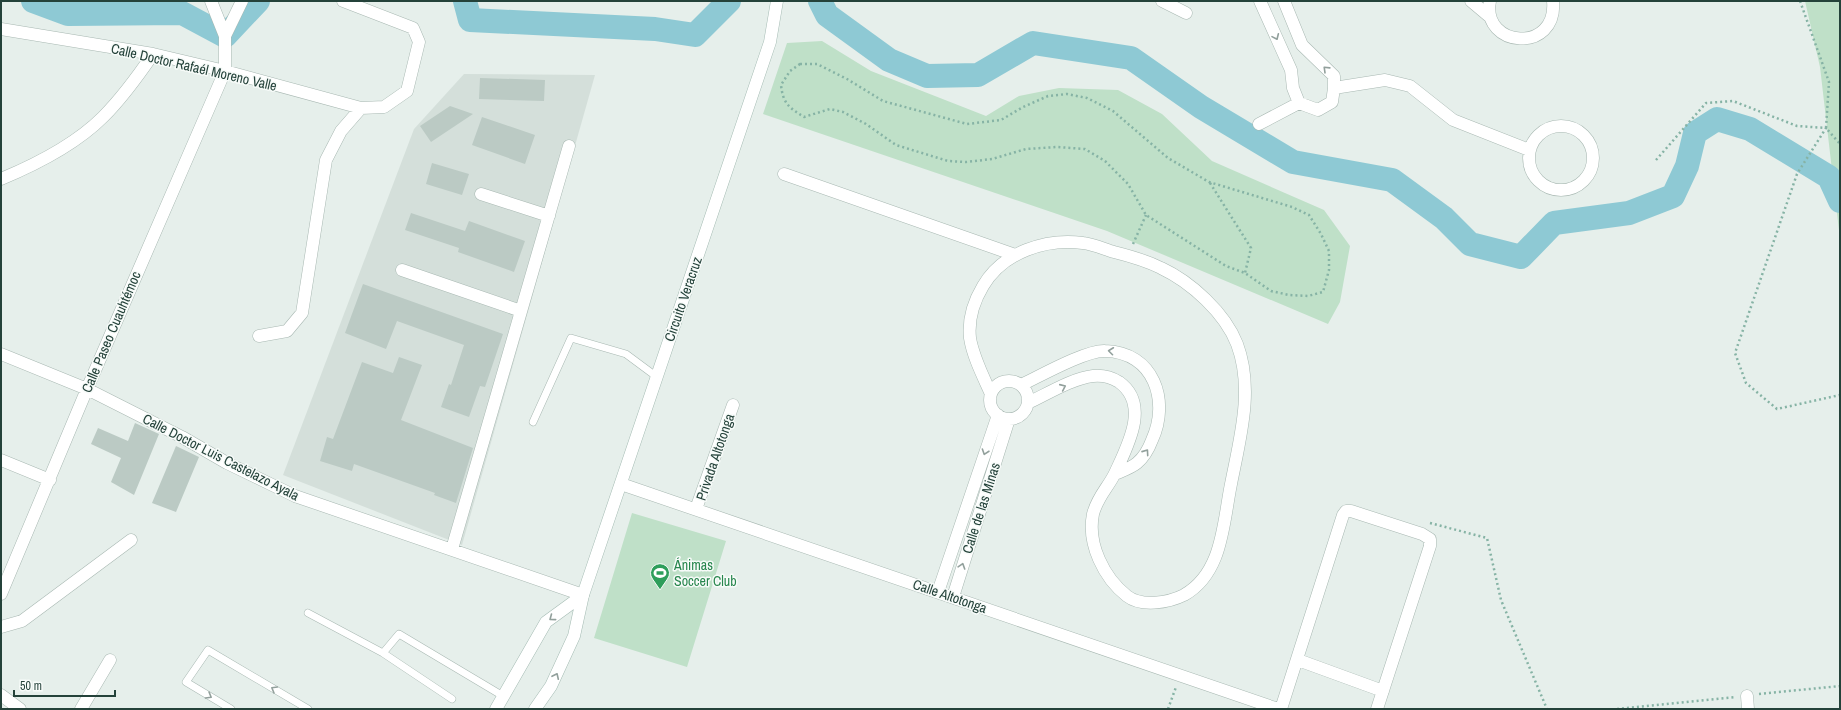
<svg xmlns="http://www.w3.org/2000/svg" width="1841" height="710" viewBox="0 0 1841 710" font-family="'Archivo Narrow',sans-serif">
<rect width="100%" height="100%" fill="#e6efeb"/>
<!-- built -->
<path fill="#d4dfda" d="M464 74 595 75 462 545 283 475 414 129Z"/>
<!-- green -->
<path fill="#bfe0c8" d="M1805 1H1840V239L1820 67Z
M822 41 871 71 986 116 1019 96 1059 88 1118 90 1162 114 1212 161 1324 210 1350 246 1340 302 1328 324 1107 231 763 114 787 43Z
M632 513 726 541 687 667 594 638Z"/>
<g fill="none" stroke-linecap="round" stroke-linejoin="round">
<!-- river -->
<path stroke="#8ec9d4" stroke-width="24" d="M33 1 68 14 182 13 225 36 258 1
M465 1 470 20 655 29 695 35 729 1
M820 1 827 15 889 60 927 76 978 75 1033 43 1131 58 1201 107 1293 162 1392 180 1444 218 1470 244 1521 257 1554 223 1629 213 1673 196 1687 166 1695 133 1717 119 1750 129 1829 177 1840 201"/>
</g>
<!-- building -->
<path fill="#bbcac4" d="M480 78 545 80 544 101 479 99Z
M450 106 473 114 431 142 420 126Z
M482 117 535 135 525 164 472 145Z
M432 163 469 174 462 195 426 184Z
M411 213 465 231 469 221 525 241 514 272 458 252 459 248 405 230Z
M363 284 503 334 485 387 480 386 469 417 441 407 449 384 451 385 464 345 397 321 386 349 345 333Z
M399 357 422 365 401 420 473 448 456 503 434 495 435 493 354 464 352 471 320 461 327 437 333 439 362 362 393 373Z
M135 423 159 434 134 495 111 482 121 458 91 444 98 428 128 441Z
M176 446 199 457 176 512 152 503Z"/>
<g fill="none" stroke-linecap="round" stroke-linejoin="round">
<defs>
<path id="lane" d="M533 422 571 338 626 354 657 377
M308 613 383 653 399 634 503 696
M383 653 452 699
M231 709 186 682 208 650 308 709"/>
<path id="street" d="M211 1 225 36
M1162 1 1186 13
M1260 1 1291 70 1293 88 1299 103 1318 110 1332 102 1334 88V76L1302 45 1284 1
M1471 1 1490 17
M1490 1C1481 48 1558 54 1553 1
M1 29 153 54 225 71 361 108 384 107 407 91 419 42 413 28 343 1
M1334 88 1385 80 1410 86 1453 120 1529 150
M1259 124 1299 103
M1529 158a32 32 0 1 1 64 0a32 32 0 1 1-64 0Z
M784 174 1015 255
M1 179C37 164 75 145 103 117 122 98 138 76 153 54
M481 194 549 216
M402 270 521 311
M259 336 287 331 302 313 326 160 341 131 361 108
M1 354 87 389 182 437 227 463 295 496 583 595
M990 400a19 19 0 1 1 38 0a19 19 0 1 1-38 0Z
M1021 385C1040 376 1086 350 1105 351 1154 352 1170 401 1152 440 1149 448 1143 458 1137 463 1131 468 1122 471 1115 474
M991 394C983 376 973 357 970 338 968 319 974 301 983 286 1003 252 1046 238 1083 243 1093 244 1104 249 1114 252 1130 256 1147 261 1161 268 1191 282 1225 313 1237 344 1254 389 1240 438 1231 484 1223 523 1223 573 1184 595 1168 603 1141 607 1127 596 1104 578 1087 544 1093 514 1098 495 1109 487 1116 471 1128 445 1150 404 1119 382 1111 377 1103 375 1093 376 1073 378 1047 394 1028 403
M1 460 50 480
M621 484 1278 709
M696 509 733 405
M452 549 569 146
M938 592 998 415
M1 594 87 389 225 71V36L242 1
M953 597 1009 419
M1 627 22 621 131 540
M1298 660 1383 691
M1 695 20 709
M1747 696 1748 709
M81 709 110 660
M1281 709 1343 515 1346 511H1351L1422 534 1430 539V546L1377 709"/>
<path id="secondary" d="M496 709 546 622 583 595
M535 709 551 686 574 636 583 595 770 42 777 1"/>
</defs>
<!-- lane casing -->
<use href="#lane" stroke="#a8b8b2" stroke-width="8"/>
<!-- street casing -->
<use href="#street" stroke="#a8b8b2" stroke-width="13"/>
<!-- secondary casing -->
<use href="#secondary" stroke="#a4bbb3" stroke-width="13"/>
<!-- path -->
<path stroke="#86b3a5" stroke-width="2.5" stroke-dasharray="2 3" stroke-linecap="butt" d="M1800 1 1829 82 1826 128 1840 144
M800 64H817L847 79 883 101 967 124 1001 120 1023 107 1048 96 1067 94 1087 98 1113 111 1168 158 1209 182 1292 207 1309 215 1321 234 1329 251V270L1323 292 1308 296 1289 295 1271 291 1245 273 1226 266 1146 215 1128 184 1105 161 1085 149 1057 147 1026 149 992 159 966 162 948 161 896 145 866 124 843 112 830 109 804 117C788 107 783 103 781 85L790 71Z
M1656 160 1706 103 1733 101 1797 126 1826 128 1797 174 1735 353 1746 383 1777 409 1840 395
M1210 183 1251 248 1245 273
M1133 244 1146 215
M1430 523 1487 538 1501 600 1547 709
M1759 694 1840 686
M1168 709 1176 687
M1617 709 1736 697"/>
<!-- lane -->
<use href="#lane" stroke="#fff" stroke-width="7"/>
<!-- street -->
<use href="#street" stroke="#fff" stroke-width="12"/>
<!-- secondary -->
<use href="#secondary" stroke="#fff" stroke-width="12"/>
</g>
<!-- one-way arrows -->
<defs><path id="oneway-chevron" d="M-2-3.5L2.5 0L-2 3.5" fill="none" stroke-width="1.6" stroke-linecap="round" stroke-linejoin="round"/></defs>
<g stroke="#92a09c">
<use href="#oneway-chevron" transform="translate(1276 37) rotate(66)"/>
<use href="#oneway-chevron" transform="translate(1326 69) rotate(-136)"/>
<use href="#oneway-chevron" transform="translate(1111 351) rotate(-173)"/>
<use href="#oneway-chevron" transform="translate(1063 387) rotate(-24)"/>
<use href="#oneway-chevron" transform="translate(985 452) rotate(109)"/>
<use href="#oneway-chevron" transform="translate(1146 452) rotate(-55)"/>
<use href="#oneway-chevron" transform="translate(962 566) rotate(-72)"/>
<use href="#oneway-chevron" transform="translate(552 618) rotate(143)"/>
<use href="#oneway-chevron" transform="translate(556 676) rotate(-65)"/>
<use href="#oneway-chevron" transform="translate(274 689) rotate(-150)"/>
<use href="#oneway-chevron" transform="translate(209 696) rotate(30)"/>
</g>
<!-- icons -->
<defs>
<symbol id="stadium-pin" viewBox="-11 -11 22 30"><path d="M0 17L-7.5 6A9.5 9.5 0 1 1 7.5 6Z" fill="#2e9e5b" stroke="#f7fbf9"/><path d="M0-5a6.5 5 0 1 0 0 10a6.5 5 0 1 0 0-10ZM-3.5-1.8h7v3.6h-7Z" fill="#fff"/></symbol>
</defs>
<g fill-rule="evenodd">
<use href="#stadium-pin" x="649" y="562" width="22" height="30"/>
</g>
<g text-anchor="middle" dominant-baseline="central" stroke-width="3" stroke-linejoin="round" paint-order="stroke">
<!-- street labels -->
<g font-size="14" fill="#24423a" stroke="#f7fbf9">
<text transform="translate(194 67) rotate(13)">Calle Doctor Rafaél Moreno Valle</text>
<text transform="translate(683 299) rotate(-71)">Circuito Veracruz</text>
<text transform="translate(111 332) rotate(-67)">Calle Paseo Cuauhtémoc</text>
<text transform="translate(221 457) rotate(27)">Calle Doctor Luis Castelazo Ayala</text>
<text transform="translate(715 457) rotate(-71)">Privada Altotonga</text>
<text transform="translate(981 508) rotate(-72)">Calle de las Minas</text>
<text transform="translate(950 596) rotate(19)">Calle Altotonga</text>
</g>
<!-- leisure labels -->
<g font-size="14" fill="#27864d" stroke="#f7fbf9" text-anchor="start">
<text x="674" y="565">Ánimas<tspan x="674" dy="16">Soccer Club</tspan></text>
</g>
</g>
<!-- border -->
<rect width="1841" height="710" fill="none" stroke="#24423a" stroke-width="4"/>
<!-- scale -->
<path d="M14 690v6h101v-6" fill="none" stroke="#24423a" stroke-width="2"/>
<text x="20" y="690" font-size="12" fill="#24423a" stroke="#f7fbf9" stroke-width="3" paint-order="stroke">50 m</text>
</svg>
